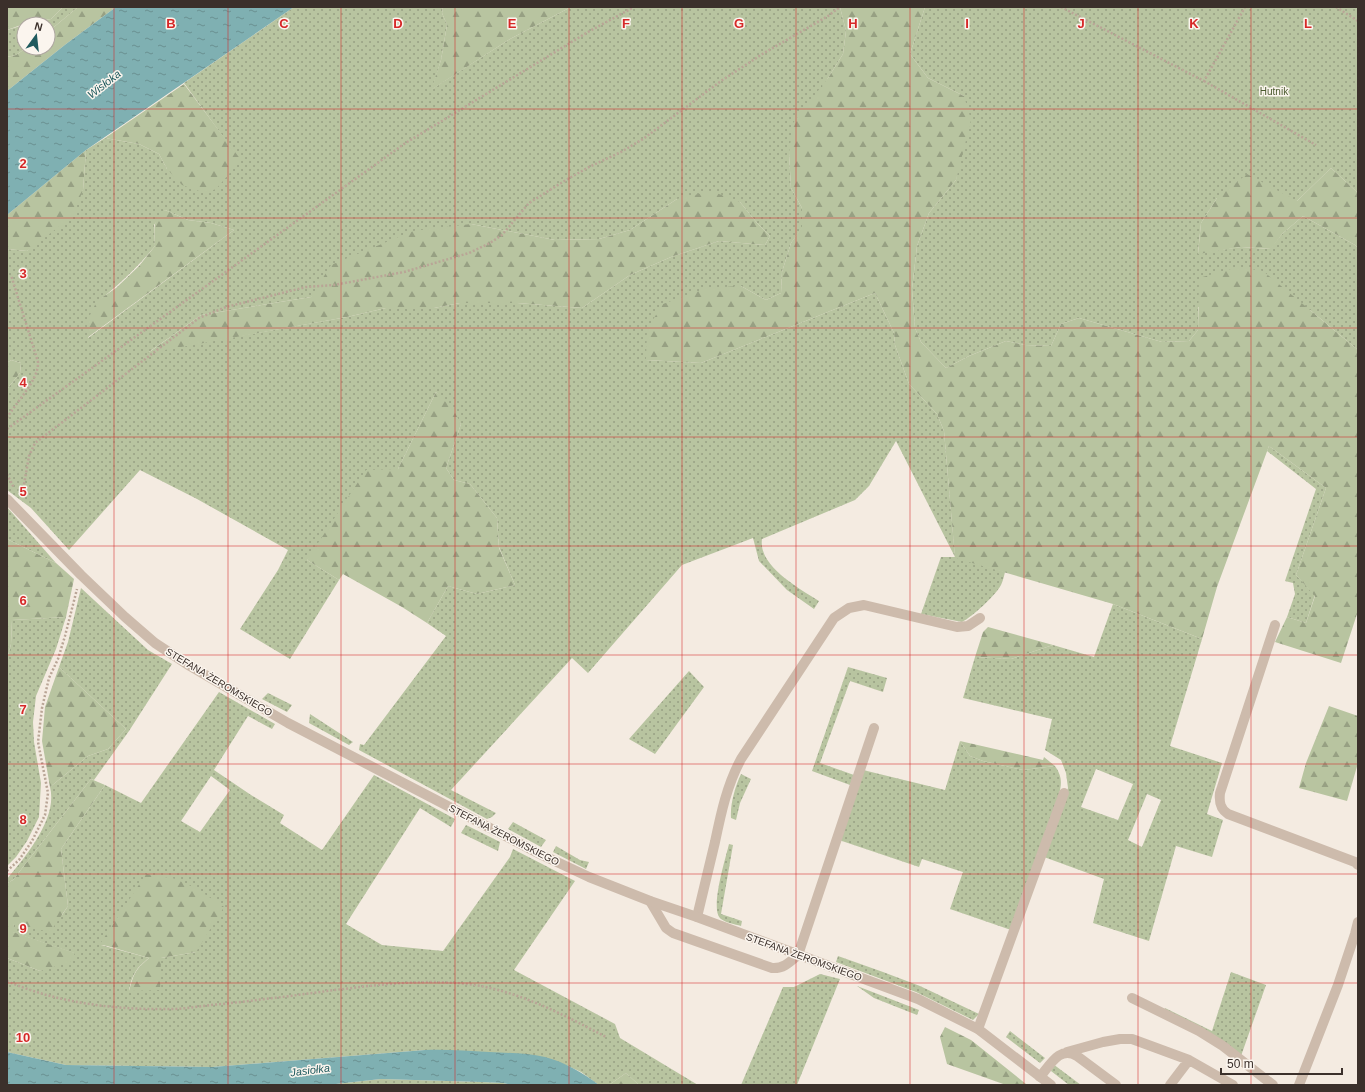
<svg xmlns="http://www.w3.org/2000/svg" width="1365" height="1092" viewBox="0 0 1365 1092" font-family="Arial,sans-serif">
<defs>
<pattern id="grass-dots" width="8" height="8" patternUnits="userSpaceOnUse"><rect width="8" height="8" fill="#b8c4a0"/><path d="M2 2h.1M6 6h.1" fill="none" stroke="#97a083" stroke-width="1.8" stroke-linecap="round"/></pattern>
<pattern id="forest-firs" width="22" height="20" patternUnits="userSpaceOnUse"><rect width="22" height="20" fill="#b8c4a0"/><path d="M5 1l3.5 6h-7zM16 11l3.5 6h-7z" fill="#97a083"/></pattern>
<pattern id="water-ripples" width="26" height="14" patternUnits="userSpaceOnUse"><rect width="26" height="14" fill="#7fb0b2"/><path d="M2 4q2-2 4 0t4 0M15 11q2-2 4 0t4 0" fill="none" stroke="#699091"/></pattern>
</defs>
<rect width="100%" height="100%" fill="#f4ebe1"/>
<!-- grass -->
<path fill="url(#grass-dots)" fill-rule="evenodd" d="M63 7H78L48 32V24H26L51 19Z
M294 7H443L442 13 447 25 441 60 432 89 510 39 571 7H840L846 31 843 54 828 78 789 153 791 188 802 208V228L791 243 782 272 781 293 766 300 741 286 646 360 701 363 875 293 894 333 895 345 909 384 937 414 944 431 955 557 1005 572C1004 576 1003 581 1001 585 996 595 972 617 962 622L921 614 941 557H955L896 441 869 486 855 500 762 539C758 566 799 588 819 601L814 609 787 590 759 561 753 538 682 565 588 673 572 658 451 790 496 813 492 817 487 819 359 750 360 744 364 745 446 636 427 623 448 586 477 594 515 585 499 547 497 518 470 484 454 480 446 468 461 424 436 392 398 469 307 560 339 580 290 659 240 629 278 570 288 550 197 499 140 470 69 550 31 508 7 490V389L20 373 21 363 11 360 7 363V249L27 251 83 190 86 150 105 138 139 144 159 154 167 169 240 160 184 83ZM677 199 740 202 757 223 770 236 765 245 719 241 671 257 630 275 582 308 517 303H460L434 308H386L347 317 149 352 201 315 311 297 471 224 555 240 599 239 630 230ZM165 210 188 220 211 223 234 230 88 338 97 302C119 285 138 267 155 246L154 225Z
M925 7H1358V193L1331 168 1297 201 1217 198 1201 223 1198 253 1241 247 1270 249 1282 234 1303 216 1355 245 1358 248V350L1310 310 1198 307V330L1189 341 1162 342 1079 318 1061 324 1051 346 1025 345 1006 341 969 356 946 368 921 342 915 328 912 289 917 246 929 213 956 180 964 96 928 78 910 54Z
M24 25V48H26L16 55 7 57V30Z
M1269 446 1326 488 1296 575 1315 595 1306 623 1287 617 1295 594 1293 583 1285 581 1316 489 1267 451Z
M7 507 56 563 7 539Z
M81 588 148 650 172 664 129 731 94 780 91 779 13 880 7 883V879C26 856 58 818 50 787L88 756 108 749 126 729 59 667 68 642Z
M1113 604 1202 639 1170 746 1222 763 1207 814 1223 820 1212 857 1176 846 1149 941 1093 923 1104 879 1044 857 1068 788 1066 773 1061 760 1045 750 1052 719 963 698 975 657 1011 659 1053 645 1094 657ZM1096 769 1133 784 1118 820 1081 807ZM1147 794 1161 800 1142 847 1128 840Z
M66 617 56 649 36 696 33 722 34 742 41 783 39 817 27 841 16 857 7 866V660L11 644 12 620Z
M848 667 887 678 883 692 850 681 820 763 854 775 850 785 812 771Z
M689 671 704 687 655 754 629 739Z
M219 692 275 724 272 729 248 716 214 770 251 795 284 815 280 823 322 850 374 775 455 819 451 827 420 808 346 924 382 945 443 951 510 857 513 849 575 881 514 970 615 1024 620 1038 698 1085H639L626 1073 609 1085H599L581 1072 566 1065 425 1050 212 1067 66 1065 7 1052V958L40 971 74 953 12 932 14 923 62 915 68 906 61 849 105 785 141 803ZM211 776 230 790 200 832 181 821ZM101 945 196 952 161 958 129 991C132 975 136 968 149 958Z
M268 693 292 705 287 712 262 699Z
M310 714 353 742 349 745 309 723Z
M960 741 970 756 983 761 1023 770 1055 766C1062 776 1062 783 1059 795L1011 930 950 909 963 872 922 859 919 867 839 840 863 770 945 790Z
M741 774 751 779 740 803 736 820 731 818C730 804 735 787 741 774Z
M513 822 546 840 541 847 508 829Z
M466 825 500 842 498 851 461 833Z
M729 844 733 845 721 914 742 921 741 926C735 924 726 923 721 919 709 911 726 857 729 844Z
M556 846 580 860 589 862 586 869 553 852Z
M838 956 883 972 920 986 979 1014 973 1020 916 992 836 962Z
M1231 972 1266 985 1241 1056 1164 1010 1165 1008 1212 1031Z
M820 974 840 979 797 1085H741L783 987H794Z
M857 986 919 1010 917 1015 874 998Z
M1010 1031 1045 1058 1040 1063 1006 1037Z
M1053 1064 1081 1085H1069L1051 1071Z
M381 1079 481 1082 503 1083 513 1085H327Z"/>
<!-- forest -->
<path fill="url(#forest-firs)" d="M7 7H63L51 19 24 24 7 30Z
M78 7H116L66 44 7 91V57L16 55 26 48H48V32Z
M443 7H571L510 39 431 90 441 60 447 25 442 13Z
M840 7H925L910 54 928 78 964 96 971 120 956 180 929 213 917 246 912 289 915 328 921 342 946 368 969 356 1006 341 1025 345 1051 346 1061 324 1079 318 1162 342 1189 341 1198 330 1199 278 1238 267 1263 271 1358 350V611L1341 663 1275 642 1287 617 1306 623 1315 596 1296 575 1326 488 1269 446 1217 587 1202 639 1113 604 955 558 944 431 937 414 909 384 895 345 894 333 875 293 701 363 646 360 647 329 663 304 707 288 741 286 766 300 781 293 782 272 791 243 802 227V208L791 188 789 153 793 123 828 78 843 54 846 31Z
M184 84 241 160 216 189 205 193 182 185 167 169 159 154 139 144 105 138Z
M86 150 83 190 73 216 27 251 7 249V215Z
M1331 168 1358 193V248L1355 245 1303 216 1282 234 1271 249 1241 247 1198 254 1201 223 1217 198 1247 174 1297 201Z
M711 191 740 202 757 223 770 236 765 245 719 241 671 257 630 275 582 308 517 303H460L434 308H386L347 317 148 353 201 315 311 297 331 265 413 231 471 224 555 240 599 239 630 230 677 199Z
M165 210 188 220 211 223 234 230 87 338 88 319 97 301 116 288 139 266 155 246C155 231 151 219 165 210Z
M11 360 21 363 20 373 7 389V363Z
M436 392 453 409 461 424 446 468 454 480 470 484 497 518 499 548 515 585 477 594 448 586 427 623 402 607 343 574 339 580 307 560 366 470 398 469Z
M7 539 56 563 74 579 66 617 12 620 11 644 7 660Z
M988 627 1053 645 1011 659 975 657 983 632Z
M59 667 126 729 108 749 88 756 50 787 42 741 45 707Z
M1329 706 1358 716V763L1347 801 1299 788 1306 763Z
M960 741 1043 760 1044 757 1055 766 1023 770 983 761 970 756Z
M91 779 105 785 61 849 68 906 50 932 14 924 13 932 75 953 70 962 40 971 7 958V883L13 880Z
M146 874 176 879 197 889 224 907 196 952 161 958 160 990 129 991C134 973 135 970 149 958L100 944Z
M945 1027 971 1040 1026 1084 1025 1085H1006L947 1064 940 1037Z
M626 1073 639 1085H609Z"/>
<!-- water -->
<path fill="url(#water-ripples)" d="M116 7H294L86 150 7 215V91L66 44Z
M425 1050C446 1049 468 1051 489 1052 508 1053 527 1053 545 1057 565 1062 583 1073 599 1085H513L503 1083 481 1082 381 1079 327 1085H7V1052L66 1065 212 1067Z"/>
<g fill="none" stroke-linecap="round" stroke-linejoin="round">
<!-- path -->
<path stroke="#b9a596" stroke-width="2.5" stroke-dasharray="2 2" stroke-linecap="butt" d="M1061 7 1204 81 1245 7
M1336 7 1358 21
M1204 81 1316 145
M7 418C16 402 39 380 38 362L11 275
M7 429 404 144 588 32 634 7
M7 474 14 488
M22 496 29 456 35 443 199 318 226 307 306 287 334 285 404 272 469 253 490 243 502 235 529 203 566 180 589 167 621 152 643 139 721 81 764 53 828 16 840 7
M7 871 19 860 32 841 45 815 48 793 38 742 42 708 49 678 58 659 65 636 77 589
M7 981C57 1003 116 1010 170 1009 188 1009 205 1005 223 1004 257 1000 292 996 327 991 376 985 426 978 475 985 523 993 564 1015 606 1037"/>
<!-- lane -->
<path stroke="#cdbbac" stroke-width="10" d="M1275 625 1220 793C1219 802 1220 809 1228 814L1355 862 1358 865
M650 901 666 928 673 933 772 968C783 969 790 962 798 955L874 728
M697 917C703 892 709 867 715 842 721 813 727 785 741 759L834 618 849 608 864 605 957 627 968 626 980 618
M1132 998 1199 1031 1223 1046 1273 1085
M978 1029 1064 793
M1067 1052 1103 1042 1120 1039H1132L1189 1060
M1040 1077C1050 1065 1060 1045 1077 1056L1116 1085
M1170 1085 1189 1060 1233 1085
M1299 1085 1338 985 1355 934 1358 922"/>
<!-- street -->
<path stroke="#cdbbac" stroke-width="10" d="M7 499 81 575 125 617 155 643 190 666 288 723 542 855 589 877 650 901 697 917 918 999 978 1029 1051 1085"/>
</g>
<!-- grid -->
<path fill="none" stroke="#d62828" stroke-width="1" stroke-opacity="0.55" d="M114 7V1085M228 7V1085M341 7V1085M455 7V1085M569 7V1085M682 7V1085M796 7V1085M910 7V1085M1024 7V1085M1138 7V1085M1251 7V1085M7 109H1358M7 218H1358M7 328H1358M7 437H1358M7 546H1358M7 655H1358M7 764H1358M7 874H1358M7 983H1358"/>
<g text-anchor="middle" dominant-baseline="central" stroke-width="3" stroke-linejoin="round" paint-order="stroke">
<!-- park labels -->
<g font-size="10" fill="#4a5a2e" stroke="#fbf5ee">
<text x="1274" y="91">Hutnik</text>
</g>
<!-- street labels -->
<g font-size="10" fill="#3b302b" stroke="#fbf5ee">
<text transform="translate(219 682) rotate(31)">STEFANA ŻEROMSKIEGO</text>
<text transform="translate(504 835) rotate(27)">STEFANA ŻEROMSKIEGO</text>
<text transform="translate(804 957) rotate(20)">STEFANA ŻEROMSKIEGO</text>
</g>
<!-- water labels -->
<g font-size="11" font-style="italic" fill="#1f5a5e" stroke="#fbf5ee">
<text transform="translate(104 84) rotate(-38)">Wisłoka</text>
<text transform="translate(310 1070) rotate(-7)">Jasiołka</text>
</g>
</g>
<g font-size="13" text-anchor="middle" font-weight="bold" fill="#d62828" stroke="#fbf5ee" stroke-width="3" stroke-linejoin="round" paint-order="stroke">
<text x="171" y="28">B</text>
<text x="284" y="28">C</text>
<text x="398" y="28">D</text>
<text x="512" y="28">E</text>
<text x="626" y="28">F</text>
<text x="739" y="28">G</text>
<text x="853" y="28">H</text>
<text x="967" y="28">I</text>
<text x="1081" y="28">J</text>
<text x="1194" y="28">K</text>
<text x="1308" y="28">L</text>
<text x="23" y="168">2</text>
<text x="23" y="278">3</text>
<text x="23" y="387">4</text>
<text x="23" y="496">5</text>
<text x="23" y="605">6</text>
<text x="23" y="714">7</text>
<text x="23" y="824">8</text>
<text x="23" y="933">9</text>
<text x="23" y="1042">10</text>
</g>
<!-- border -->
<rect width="1365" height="1092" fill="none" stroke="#3b302b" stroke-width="16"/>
<!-- north arrow -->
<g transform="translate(36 36) rotate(15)"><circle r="19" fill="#fbf5ee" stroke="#aea6a0"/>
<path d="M0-3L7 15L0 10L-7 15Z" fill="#1f5a5e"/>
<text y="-6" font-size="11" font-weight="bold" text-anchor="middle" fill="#3b302b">N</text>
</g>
<!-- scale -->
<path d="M1221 1068v6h121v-6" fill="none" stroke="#3b302b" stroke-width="2"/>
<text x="1227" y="1068" font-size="12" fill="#3b302b" stroke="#fbf5ee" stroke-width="3" paint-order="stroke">50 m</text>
</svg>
